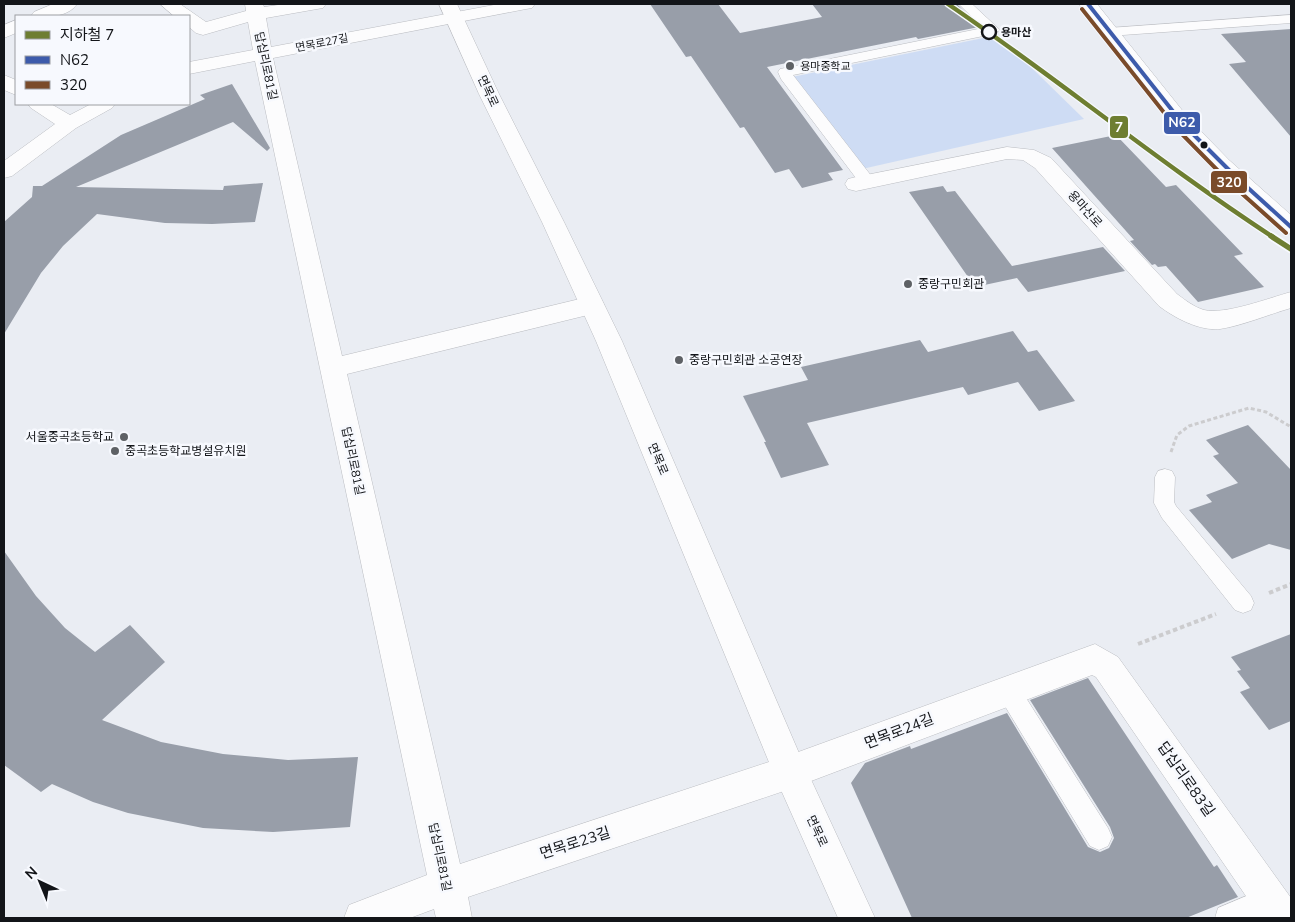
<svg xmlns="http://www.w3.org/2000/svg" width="1295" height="922" viewBox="0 0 1295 922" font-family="'Nunito Sans','Noto Sans KR',sans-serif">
<rect width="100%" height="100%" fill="#eaedf3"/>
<!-- green -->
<path fill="#cedcf4" d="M998 35 1084 119 862 169 792 77Z"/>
<!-- building -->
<path fill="#989ea9" d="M650 4H718L740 33 822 17 812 4H957L979 27 918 39 916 37 767 67 843 170 828 173 833 180 802 188 789 169 775 173 744 127 740 128 691 56 686 57Z
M1291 29V137L1229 64 1246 62 1221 34Z
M232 84 270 148 267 151 233 122 76 187 223 190 224 186 263 183 255 222 212 224 165 223 97 214 63 246 41 273 4 334V222L32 197 33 186H42L121 135 205 99 200 95Z
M1116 135 1166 187 1176 185 1243 254 1234 256 1264 287 1198 302 1166 266 1158 267 1155 264 1152 265 1130 241 1134 240 1052 148Z
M943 186 947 192 955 191 1012 266 1103 247 1125 271 1028 292 1017 278 975 287 909 192Z
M1013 331 1028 352 1037 350 1075 401 1039 411 1018 382 968 395 963 387 807 423 829 465 781 478 764 442H766L743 396 808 380 801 367 920 340 928 352Z
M1248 425 1291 470V550L1269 544 1232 559 1189 510 1212 502 1206 495 1238 483 1213 456 1219 454 1206 440Z
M4 551 36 596 65 628 95 652 130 625 165 662 102 720 161 742 223 754 288 760 358 757 350 827 273 832 203 828 128 813 93 802 52 784 41 792 4 765Z
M1291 634V721L1269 730 1240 692 1250 688 1237 671 1241 670 1231 657Z
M1088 678 1214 867 1217 865 1238 897 1186 918H912L851 783 865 763 910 746 911 749 1007 713 1088 847 1100 852 1109 848 1114 838 1110 827 1030 700Z"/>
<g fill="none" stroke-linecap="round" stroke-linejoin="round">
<defs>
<path id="service" d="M959 4H972L1000 30 993 34 793 75 876 182 874 186H862L781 79 778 72 780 69 785 68 983 28Z
M1291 15V23L1109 36 1102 32 1109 28Z
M1165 469 1172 471 1175 477 1174 502 1176 506 1251 596 1254 603 1251 610 1243 613 1235 610 1162 518 1154 503 1155 477 1158 471Z
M1008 679 1016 682 1108 828 1112 837 1108 846 1099 850 1090 846 1000 698 996 690 1000 682Z
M1270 886 1279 890 1283 899 1279 908 1258 918H1215L1218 908Z"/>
<path id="minor" d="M53 4H77C68 18 45 17 31 16L34 12Z
M160 4H180L206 22 246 11 245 4H263L264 7 285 4H326L323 8 317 9 266 18 271 47 499 4H535L532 8 526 9 273 58 342 356 592 296 601 299 604 305 601 311 592 314 347 374 460 864 790 755 1095 644 1118 657 1291 898V918H1261L1096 677 1092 675 790 789 468 897 472 918H436L434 909 410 918H344L349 905 427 875 255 61 189 74V62L253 50 248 22 203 35 196 33 189 27V16H174Z
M16 20V33L4 38V25Z
M4 75 16 80V95L4 90Z
M28 104H51L70 115 91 104H115L112 108 76 128 12 176 4 178V161L55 124 31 108Z
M1007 147 1034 150 1051 158 1177 294C1185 300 1194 307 1204 310 1225 315 1269 298 1291 292V308C1270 314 1241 326 1220 329 1199 331 1175 318 1159 306L1035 168 1023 160 1007 159 856 191 848 189 845 184 848 179 856 177Z"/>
<path id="tertiary" d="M439 4H457L499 94 564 222 622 341 802 760 875 918H838L773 772 596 341 542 222 479 94Z"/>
<path id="primary" d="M1079 4H1097L1190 120 1229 160 1291 215V234L1283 232 1269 220C1197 156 1134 84 1079 4Z"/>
</defs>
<!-- service casing -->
<use href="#service" stroke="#bbbdc2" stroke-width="1"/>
<!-- minor casing -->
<use href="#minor" stroke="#bbbdc2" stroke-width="1"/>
<!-- tertiary casing -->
<use href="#tertiary" stroke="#bbbdc2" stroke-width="1"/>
<!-- primary casing -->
<use href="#primary" stroke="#bbbdc2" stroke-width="1"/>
<!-- path-far1 -->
<path stroke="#ccccce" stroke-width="3" stroke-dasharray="4 2.5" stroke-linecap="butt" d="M1171 452 1177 435 1189 426 1249 408 1266 412 1291 427"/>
<!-- path -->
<path stroke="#ccccce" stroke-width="4" stroke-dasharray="4.5 3" stroke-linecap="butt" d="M1269 593 1291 584
M1138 644 1216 614"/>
<!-- service -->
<use href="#service" fill="#fcfcfd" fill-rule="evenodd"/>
<!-- minor -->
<use href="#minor" fill="#fcfcfd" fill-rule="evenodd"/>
<!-- tertiary -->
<use href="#tertiary" fill="#fcfcfd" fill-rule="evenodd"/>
<!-- primary -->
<use href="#primary" fill="#fcfcfd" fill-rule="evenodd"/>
<defs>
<path id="bus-1" d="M1088 4 1183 124 1236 177 1291 227"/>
<path id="bus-2" d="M1082 9 1177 129 1230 183 1286 233"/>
</defs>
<!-- bus-1 casing -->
<use href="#bus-1" stroke="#f7f9fe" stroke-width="6"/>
<!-- bus-2 casing -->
<use href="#bus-2" stroke="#f7f9fe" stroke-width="6"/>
<!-- bus-1 -->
<use href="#bus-1" stroke="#3d5bab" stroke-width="4"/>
<!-- bus-2 -->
<use href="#bus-2" stroke="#7a4b2a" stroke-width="4"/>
<defs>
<path id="metro-1-far1" d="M948 4C1058 79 1161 164 1273 237"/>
<path id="metro-1" d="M1271 236 1291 249"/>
</defs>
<!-- metro-1-far1 casing -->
<use href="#metro-1-far1" stroke="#f7f9fe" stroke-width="7"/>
<!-- metro-1 casing -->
<use href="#metro-1" stroke="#f7f9fe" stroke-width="9"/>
<!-- metro-1-far1 -->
<use href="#metro-1-far1" stroke="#6e7e31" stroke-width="4.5"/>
<!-- metro-1 -->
<use href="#metro-1" stroke="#6e7e31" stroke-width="5.5"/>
</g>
<!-- markers -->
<circle fill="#f7f9fe" stroke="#131519" stroke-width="2.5" cx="989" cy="32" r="7"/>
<g fill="#5e6165" stroke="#f7f9fe" stroke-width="2">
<circle cx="790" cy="66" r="5"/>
<circle cx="908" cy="284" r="5"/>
<circle cx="679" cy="360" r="5"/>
<circle cx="124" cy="437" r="5"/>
<circle cx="115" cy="451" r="5"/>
</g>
<circle fill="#131519" stroke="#f7f9fe" stroke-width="2" cx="1204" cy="145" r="4.5"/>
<g text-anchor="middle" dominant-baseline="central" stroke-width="5" stroke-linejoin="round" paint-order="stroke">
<!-- far-stop labels -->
<g font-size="11" font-weight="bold" fill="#131519" stroke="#f7f9fe" text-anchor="start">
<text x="1001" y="32">용마산</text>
</g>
<!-- far-street labels -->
<g font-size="11" fill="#131519" stroke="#f7f9fe">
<text transform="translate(322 43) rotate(-11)">면목로27길</text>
</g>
<!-- far-poi labels -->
<g font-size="11" fill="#131519" stroke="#f7f9fe" text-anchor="start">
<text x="800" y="66">용마중학교</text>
</g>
<!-- street labels -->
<g font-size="12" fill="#131519" stroke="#f7f9fe">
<text transform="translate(266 66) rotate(78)">답십리로81길</text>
<text transform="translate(488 91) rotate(65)">면목로</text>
<text transform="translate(1085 209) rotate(48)">용마산로</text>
<text transform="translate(658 459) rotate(67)">면목로</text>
<text transform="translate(353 461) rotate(78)">답십리로81길</text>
<text transform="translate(817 831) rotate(65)">면목로</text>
<text transform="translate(440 857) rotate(78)">답십리로81길</text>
</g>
<!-- poi labels -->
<g font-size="12" fill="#131519" stroke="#f7f9fe" text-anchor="start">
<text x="918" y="284">중랑구민회관</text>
<text x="689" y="360">중랑구민회관 소공연장</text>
<text x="114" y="437" text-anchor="end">서울중곡초등학교</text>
<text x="125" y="451">중곡초등학교병설유치원</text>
</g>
<!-- near-street labels -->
<g font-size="15" fill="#131519" stroke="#f7f9fe">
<text transform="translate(899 731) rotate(-21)">면목로24길</text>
<text transform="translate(1186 779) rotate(55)">답십리로83길</text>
<text transform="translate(575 843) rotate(-18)">면목로23길</text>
</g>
</g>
<g stroke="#f7f9fe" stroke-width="2">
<rect x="1163" y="111" width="38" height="24" rx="5" fill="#3d5bab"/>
<rect x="1109" y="115" width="20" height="24" rx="5" fill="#6e7e31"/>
<rect x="1210" y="170" width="38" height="24" rx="5" fill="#7a4b2a"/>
</g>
<g font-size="14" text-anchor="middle" font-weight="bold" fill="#fff">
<text x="1182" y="127">N62</text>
<text x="1119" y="132">7</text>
<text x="1229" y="187">320</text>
</g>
<!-- border -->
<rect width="1295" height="922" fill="none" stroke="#131519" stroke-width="10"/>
<!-- legend -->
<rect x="15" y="15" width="175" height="90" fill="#f7f9fe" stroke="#9c9ea2"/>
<rect x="25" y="31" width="25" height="8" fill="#6e7e31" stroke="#9c9ea2"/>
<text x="60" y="40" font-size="15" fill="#131519">지하철 7</text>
<rect x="25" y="56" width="25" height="8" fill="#3d5bab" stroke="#9c9ea2"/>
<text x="60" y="65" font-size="15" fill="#131519">N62</text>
<rect x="25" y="81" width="25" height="8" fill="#7a4b2a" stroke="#9c9ea2"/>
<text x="60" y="90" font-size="15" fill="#131519">320</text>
<!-- north arrow -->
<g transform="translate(40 882) rotate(316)" stroke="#f7f9fe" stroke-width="4" paint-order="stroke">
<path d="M0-4L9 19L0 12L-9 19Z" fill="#131519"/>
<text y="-8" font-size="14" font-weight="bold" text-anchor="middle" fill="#131519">N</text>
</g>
</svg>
